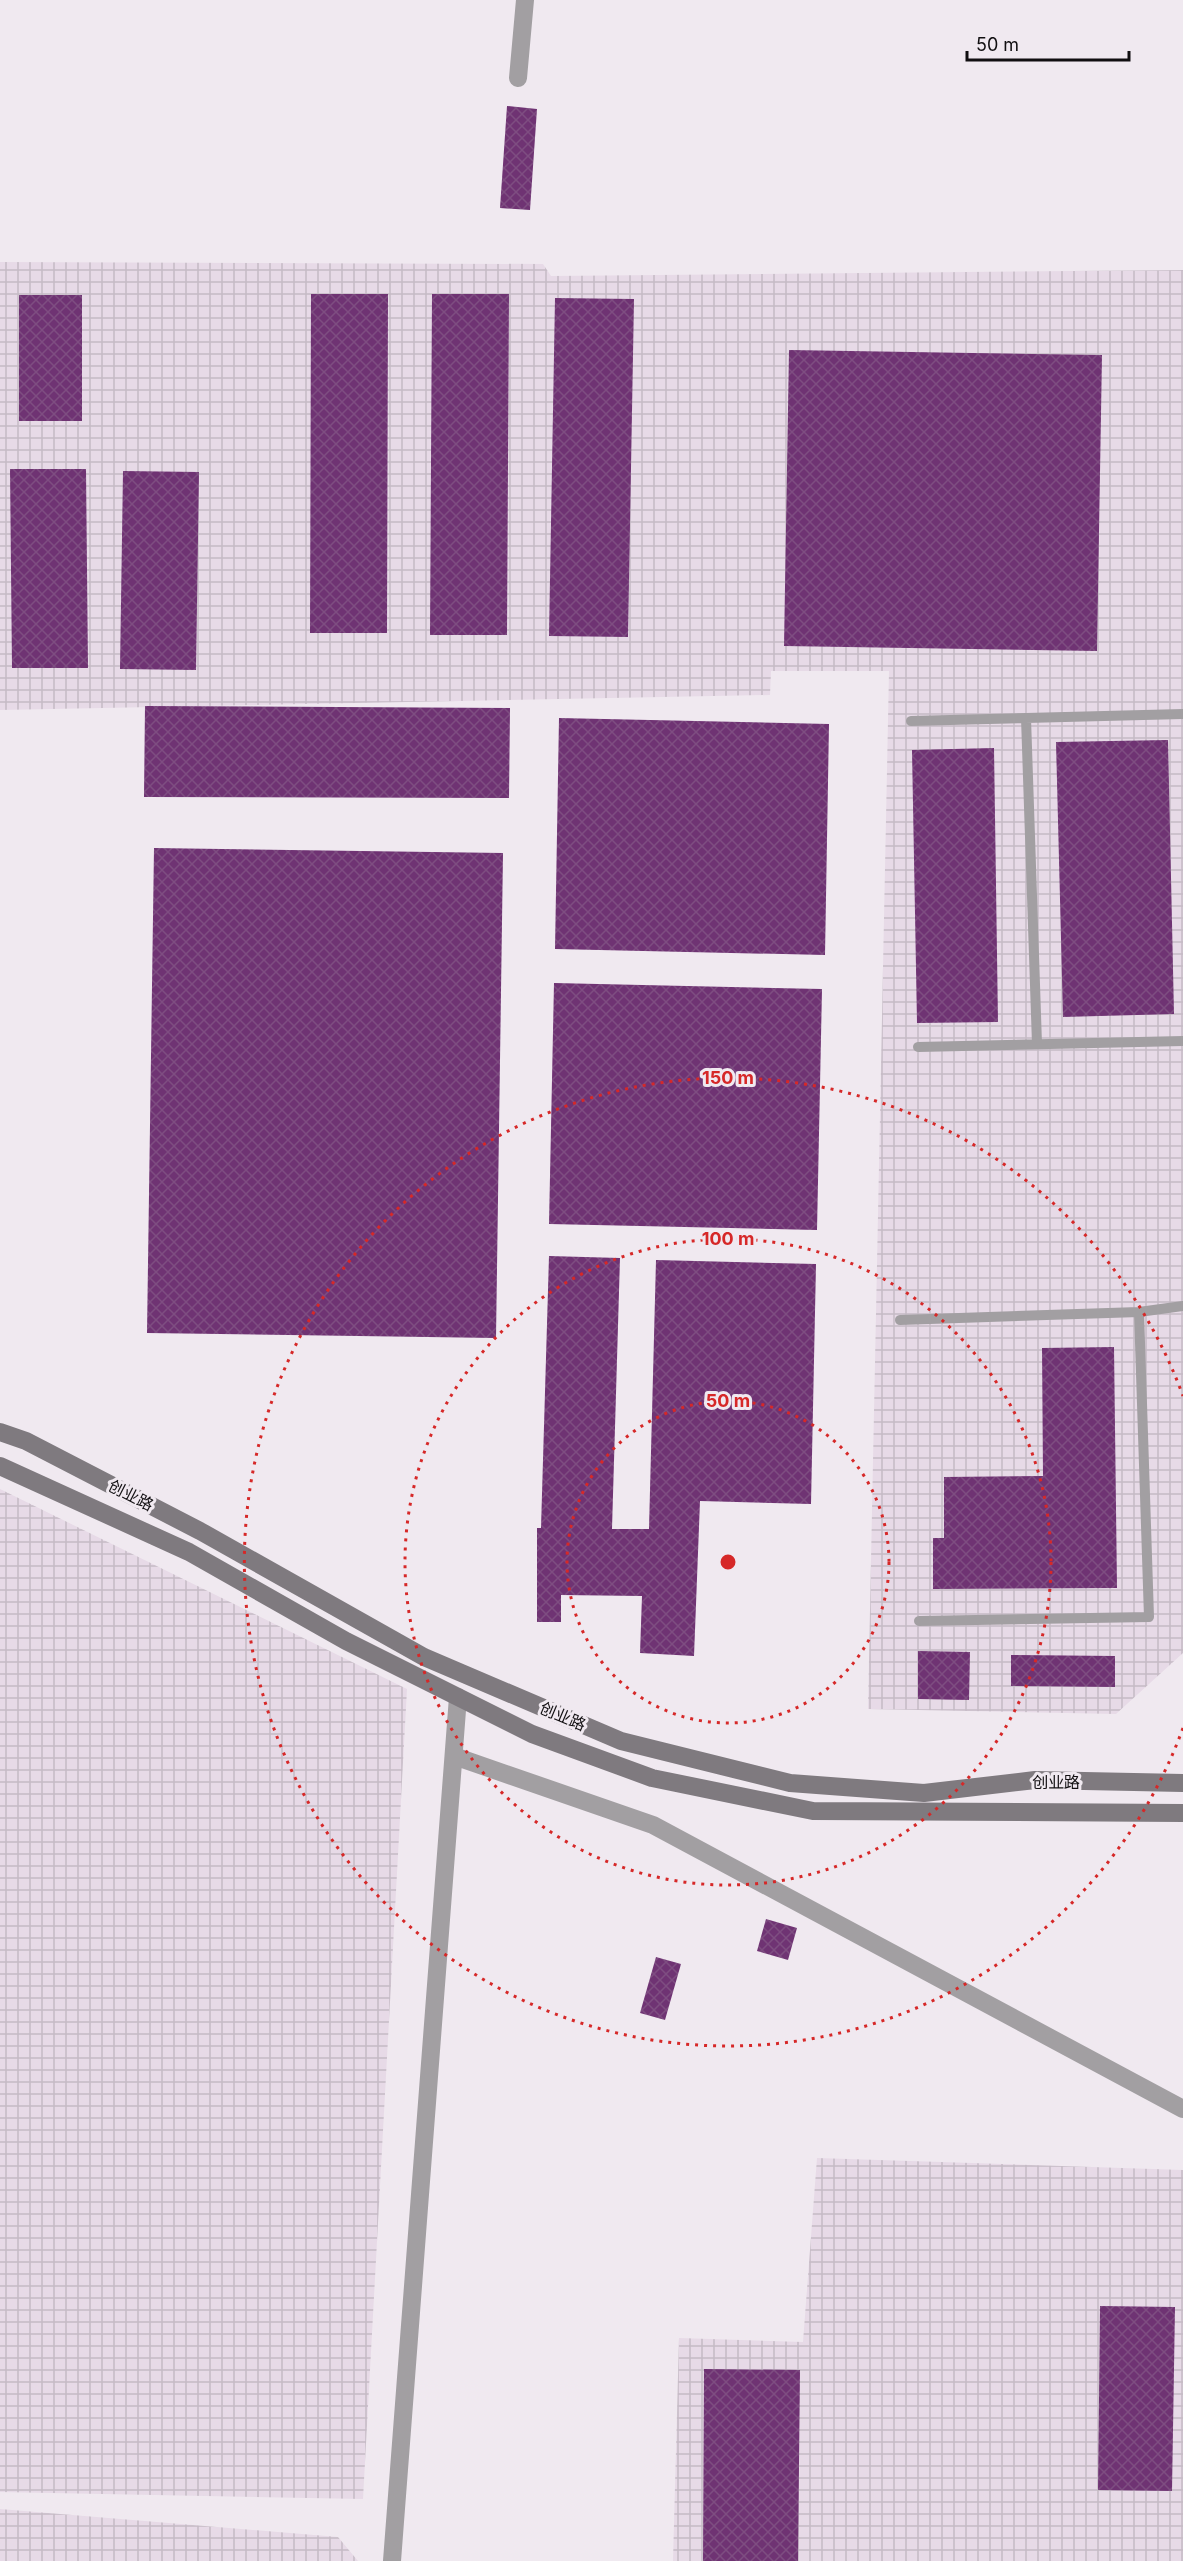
<svg xmlns="http://www.w3.org/2000/svg" width="1183" height="2561" viewBox="0 0 1183 2561" font-family="Inter,'Noto Sans SC',sans-serif">
<defs>
<pattern id="industrial-grid" width="8" height="8" patternUnits="userSpaceOnUse" patternTransform="scale(1.5)"><rect width="8" height="8" fill="#e7dae7"/><path d="M0 4h8M4 0v8" fill="none" stroke="#c5bac5"/></pattern>
<pattern id="building-cross-hatch" width="8" height="8" patternUnits="userSpaceOnUse" patternTransform="scale(1.5)"><rect width="8" height="8" fill="#6f3373"/><path d="M0 0l8 8M0 8l8-8" fill="none" stroke="#7e4d81"/></pattern>
</defs>
<rect width="100%" height="100%" fill="#f0e9f0"/>
<!-- industrial -->
<path fill="url(#industrial-grid)" d="M0 262 543 264 551 276 1183 270V1653L1116 1714 868 1709 889 671H771L770 695 0 710Z
M0 1489 407 1689 363 2499 0 2492Z
M817 2158 1183 2170V2561H673L679 2338 803 2342Z
M0 2509 338 2537 358 2561H0Z"/>
<!-- building -->
<path fill="url(#building-cross-hatch)" d="M507 106 537 109 530 210 500 208Z
M311 294H388L387 633H310Z
M432 294H509L507 635H430Z
M19 295H82V421H19Z
M555 298 634 299 628 637 549 636Z
M789 350 1102 355 1097 651 784 646Z
M10 469H86L88 668H12Z
M123 471 199 472 196 670 120 669Z
M145 706 510 708 509 798 144 797Z
M559 718 829 724 825 955 555 949Z
M1168 740 1174 1014 1063 1017 1056 742Z
M994 748 998 1022 917 1023 912 750Z
M154 848 503 853 496 1338 147 1333Z
M554 983 822 989 817 1230 549 1224Z
M549 1256 620 1258 612 1529H649L656 1260 816 1264 811 1504 700 1501 694 1656 640 1653 642 1596 561 1595V1622H537V1528H541Z
M1114 1347 1117 1588 933 1589V1538H944V1477L1043 1476 1042 1348Z
M918 1651 970 1652 969 1700 918 1699Z
M1011 1655 1115 1656V1687L1011 1686Z
M766 1919 797 1928 788 1960 757 1951Z
M656 1957 681 1964 665 2020 640 2013Z
M1100 2306 1175 2307 1172 2491 1098 2490Z
M704 2369 800 2370 798 2561H703Z"/>
<g fill="none" stroke-linecap="round" stroke-linejoin="round">
<!-- lane -->
<path stroke="#a29fa2" stroke-width="10" d="M1026 718 1037 1044
M911 721 1183 714
M918 1047 1183 1041
M900 1320 1139 1312 1183 1306
M919 1621 1149 1617 1139 1312"/>
<!-- street -->
<path stroke="#a29fa2" stroke-width="18" d="M518 78 525 0
M454 1756 653 1825 1183 2109
M392 2561 458 1697"/>
<!-- secondary -->
<path stroke="#7f7a7f" stroke-width="18" d="M0 1432 26 1441 200 1531 424 1657 621 1741 790 1783 924 1793 1035 1780 1183 1783
M0 1466 189 1552 346 1641 532 1734 652 1778 813 1811 1183 1813"/>
</g>
<!-- distance rings -->
<g fill="none" stroke="#d62828" stroke-width="3" stroke-dasharray="3 6">
<circle cx="728" cy="1562" r="161"/>
<circle cx="728" cy="1562" r="323"/>
<path d="M1183 1728A484 484 0 1 1 1183 1396"/>
</g>
<g text-anchor="middle" dominant-baseline="central" stroke-width="6" stroke-linejoin="round" paint-order="stroke">
<!-- street labels -->
<g font-size="16" fill="#110f11" stroke="#f0e9f0">
<text transform="translate(131 1495) rotate(27)">创业路</text>
<text transform="translate(563 1716) rotate(23)">创业路</text>
<text x="1056" y="1782">创业路</text>
</g>
</g>
<circle cx="728" cy="1562" r="9" fill="#d62828" stroke="#f0e9f0" stroke-width="3"/>
<g font-size="18" text-anchor="middle" font-weight="bold" fill="#d62828" stroke="#f0e9f0" stroke-width="6" stroke-linejoin="round" paint-order="stroke">
<text x="728" y="1084">150 m</text>
<text x="728" y="1245">100 m</text>
<text x="728" y="1407">50 m</text>
</g>
<!-- scale -->
<path d="M967 51v9h162v-9" fill="none" stroke="#110f11" stroke-width="3"/>
<text x="976" y="51" font-size="18" fill="#110f11" stroke="#f0e9f0" stroke-width="4.5" paint-order="stroke">50 m</text>
</svg>
